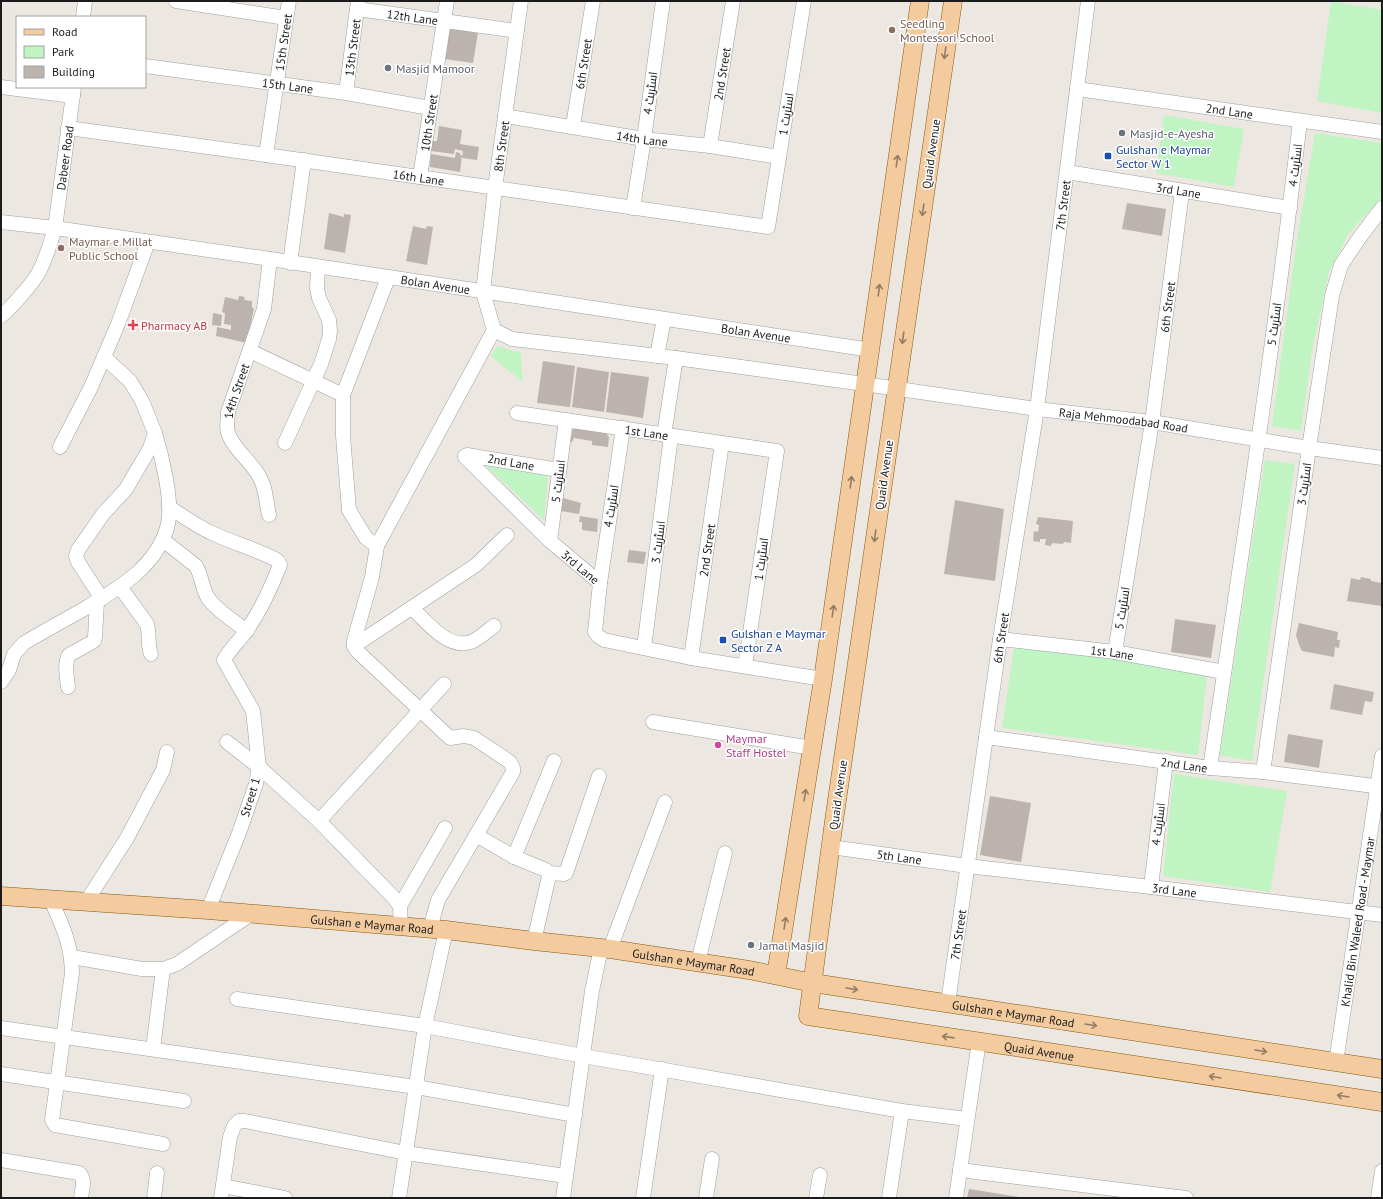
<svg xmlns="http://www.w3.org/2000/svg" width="1383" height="1199" viewBox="0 0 1383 1199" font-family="'PT Sans',Cairo,sans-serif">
<rect width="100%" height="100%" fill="#ece8e1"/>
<!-- park -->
<path fill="#c0f4c2" d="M1331 1 1382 10V113L1317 101Z
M1164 115 1244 129 1234 187 1156 173Z
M1315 133 1382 143V183L1380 200 1349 233 1329 272 1312 351 1301 431 1272 426 1296 246Z
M497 346 521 353 522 382 491 356Z
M1265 460 1295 464 1252 761 1220 755Z
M486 466 548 476 544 520Z
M1015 641 1207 676 1198 755 1002 728Z
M1174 774 1287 791 1270 892 1163 876Z"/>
<!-- building -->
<path fill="#bcb3ae" d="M449 28 478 33 473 63 444 59Z
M439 126 462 130 460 144 479 147 477 160 462 158 463 151 455 149 454 154 431 151 432 141H437Z
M456 152 460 153V155H462L460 172 430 167 431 154 455 158Z
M1127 203 1166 209 1162 236 1122 229Z
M329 213 344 217V214L351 215 345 253 324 249Z
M413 226 426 229 427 226 433 227 427 265 406 261Z
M239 296 245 297 244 300 252 301V308H254L247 343 216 336 217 327 231 330V325L224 324 225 313 222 312 225 297 238 300Z
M213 313 222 315 221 326 212 325Z
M543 361 575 366 570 407 537 403Z
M577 367 609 372 604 412 572 407Z
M611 372 649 377 643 418 606 412Z
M577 427 604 430 609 437 608 447 592 445V441L574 438 572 442H570L572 433 571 431Z
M563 498 581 503 579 514 561 511Z
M955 500 1004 509 995 581 944 574Z
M580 516 598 519 597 532 582 530V522H579Z
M1038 517 1073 521 1071 543 1064 542 1063 544 1052 543 1051 546 1045 545 1046 539H1040V542L1033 541 1034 531 1038 532 1039 525 1036 524Z
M629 550 646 552 644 564 627 562Z
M1361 577 1371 579V581L1382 583V606L1347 601 1351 578 1360 580Z
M1175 619 1216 625 1211 658 1171 652Z
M1299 623 1338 632 1337 640H1340L1339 648 1335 647 1334 657 1302 651 1299 645 1296 635Z
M1334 684 1374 692 1372 702 1365 701 1362 715 1330 709Z
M1288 734 1323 740 1319 768 1284 762Z
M990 796 1031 803 1021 862 980 855Z
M969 1189 1019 1197V1198H967Z"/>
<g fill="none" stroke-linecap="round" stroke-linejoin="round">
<defs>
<g id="minor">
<path d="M176 1 286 18"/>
<path id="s1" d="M357 9 517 31"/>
<path d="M83 17 85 1"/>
<path id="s2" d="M145 66 346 93 430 108"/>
<path d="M1 87 73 96"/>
<path id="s3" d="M1077 89 1382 132"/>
<path id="s4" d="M346 93 358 1"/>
<path id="s5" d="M505 116 644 139 710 146 779 157"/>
<path id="s6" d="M573 126 593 1"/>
<path id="s7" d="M68 128 266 155 768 227 804 1"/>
<path id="s8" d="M710 146 733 1"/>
<path id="s9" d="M266 155 289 1"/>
<path id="s10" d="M1067 172 1290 208"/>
<path id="s11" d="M420 177 447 1"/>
<path d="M633 208 644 139 663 1"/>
<path id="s12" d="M1 222 55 228 270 259 871 350"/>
<path d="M290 263 304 160"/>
<path id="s13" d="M1 316C11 308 33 283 39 272 46 258 51 242 55 228L74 87"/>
<path id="s14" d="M494 330 512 339 676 358 864 384 1037 409 1152 422 1309 448 1382 458"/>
<path d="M250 351 343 395"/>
<path d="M657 356 664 319"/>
<path id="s15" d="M517 413 777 451 745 666"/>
<path d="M664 435 676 358"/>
<path d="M285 443 321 364 329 339 330 331 329 320 319 298 317 288 318 267"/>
<path d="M60 447 91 387 118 324 148 242"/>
<path id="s16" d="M559 470 467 455 465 456V457L550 541 600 583 595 632 598 636 604 640 691 658 823 679"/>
<path d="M169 507C184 517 198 527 214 534 234 543 255 549 275 559L278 561 280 565C271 588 261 610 247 630 240 640 230 649 224 660L253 711 259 767 256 784 239 833 208 910"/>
<path id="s17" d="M269 515C266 502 266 487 259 476 251 461 234 450 228 433 226 427 228 419 228 412L264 309 270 259"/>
<path d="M163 540 196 566C202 576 202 589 208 598 215 609 236 623 247 631"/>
<path d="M550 541 566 420"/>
<path d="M377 546 366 538 349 510 343 436V395L388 278"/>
<path d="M600 583 623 428"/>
<path d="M120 587 147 624C150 634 147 644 151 654"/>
<path d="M102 599 78 562 76 556 78 550 103 514 126 489 150 448 155 433 142 401 130 381 104 357"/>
<path d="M412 608C427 622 448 650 471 642 479 639 487 631 494 626"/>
<path id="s18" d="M1000 639 1115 652 1224 672"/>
<path d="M354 646 476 565 507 535"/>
<path d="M644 648 671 436"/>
<path id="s19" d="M1115 652 1152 422 1182 192"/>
<path id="s20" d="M691 658 722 443"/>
<path d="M1 682 9 670 14 654 24 643C41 633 59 623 77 613 113 592 158 568 168 524 173 502 162 456 155 433"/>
<path d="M68 687C67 677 64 663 69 655L94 641 95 637 97 602"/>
<path d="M653 722 812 748"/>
<path id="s21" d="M986 737 1210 768 1263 772 1382 787"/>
<path d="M227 742 259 767 319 821 394 898 400 906 401 927"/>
<path d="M1210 768C1242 553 1275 337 1300 121"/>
<path d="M1263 772 1309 448 1332 296 1341 265 1360 237 1382 208"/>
<path d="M319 821 444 684"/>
<path d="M476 835 514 857 546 870 549 873 564 874 566 873 599 776"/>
<path id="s22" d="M831 847 967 866 1151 887 1382 915"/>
<path d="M514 857 554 761"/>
<path d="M1151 887 1166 761"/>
<path d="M51 900C63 927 71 943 72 973L52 1120 55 1125 163 1144"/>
<path d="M86 902 127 838 163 770 167 752"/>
<path d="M400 906 445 828"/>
<path id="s23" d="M430 929 438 900 513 772V768L510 762 474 738 464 736 450 738 357 651 354 646V641L372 577 377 546 494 330 483 292 495 188 521 1"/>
<path d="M534 941 549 876V873"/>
<path d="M610 949 665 802"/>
<path d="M72 957 142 969H163L177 964 251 914"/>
<path d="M698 962 725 853"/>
<path d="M237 999 425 1026 583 1056 902 1111 967 1119"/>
<path id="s24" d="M948 1003 1000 639 1037 409 1088 1"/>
<path d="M1 1028 416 1087 575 1115"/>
<path d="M153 1049 163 969"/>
<path id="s25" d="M1336 1062 1382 756"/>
<path d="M1 1074 184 1101"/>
<path d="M1 1160 79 1173C86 1180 82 1189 81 1198"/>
<path d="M960 1170 1186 1198"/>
<path d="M223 1186 285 1198"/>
<path d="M154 1198 157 1173"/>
<path d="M221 1198 230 1137 234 1126 239 1121H245L406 1153 566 1176"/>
<path d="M399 1198 425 1026 446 930"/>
<path d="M563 1198 592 991 601 948"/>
<path d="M643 1198 662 1069"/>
<path d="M706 1198 712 1159"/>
<path d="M816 1198 820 1175"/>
<path d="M889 1198 902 1111"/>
<path d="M956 1198 979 1041"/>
<path d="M1378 1198 1382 1171"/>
</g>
<g id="major">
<path id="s26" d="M953 1 834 821 808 1016 1382 1102"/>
<path id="s27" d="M1 896 208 910 446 930 534 941 610 949 749 970 813 983 1382 1069"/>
<path d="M776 975 823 679 920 1"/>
</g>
</defs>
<!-- minor casing -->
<use href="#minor" stroke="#9f9f9f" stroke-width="15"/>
<!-- major casing -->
<use href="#major" stroke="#85590c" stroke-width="19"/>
<!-- minor -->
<use href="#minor" stroke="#fff" stroke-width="14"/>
<!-- major -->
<use href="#major" stroke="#f3cb9f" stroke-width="18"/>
</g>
<!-- one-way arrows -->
<defs><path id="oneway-shaft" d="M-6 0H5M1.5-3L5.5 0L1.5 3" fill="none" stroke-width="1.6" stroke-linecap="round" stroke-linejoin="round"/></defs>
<g stroke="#927c64">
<use href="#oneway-shaft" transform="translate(945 53) rotate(98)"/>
<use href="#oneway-shaft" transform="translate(897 161) rotate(-82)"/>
<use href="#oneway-shaft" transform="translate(923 210) rotate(98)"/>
<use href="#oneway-shaft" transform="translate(879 290) rotate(-82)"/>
<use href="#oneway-shaft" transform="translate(903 338) rotate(98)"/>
<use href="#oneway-shaft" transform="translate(851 482) rotate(-82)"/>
<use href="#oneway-shaft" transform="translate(875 536) rotate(98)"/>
<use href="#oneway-shaft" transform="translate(833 611) rotate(-82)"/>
<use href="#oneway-shaft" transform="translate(805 795) rotate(-81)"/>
<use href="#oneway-shaft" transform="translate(785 923) rotate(-81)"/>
<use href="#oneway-shaft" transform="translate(852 989) rotate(9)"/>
<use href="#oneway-shaft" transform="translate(1091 1025) rotate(9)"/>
<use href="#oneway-shaft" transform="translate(948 1037) rotate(-172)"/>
<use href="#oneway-shaft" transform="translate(1261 1051) rotate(9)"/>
<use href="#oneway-shaft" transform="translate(1215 1077) rotate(-171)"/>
<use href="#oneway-shaft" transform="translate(1343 1096) rotate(-171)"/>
</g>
<!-- markers -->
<g fill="#8d6e63" stroke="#fff" stroke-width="1.5">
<circle cx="892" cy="30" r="4"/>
<circle cx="61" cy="248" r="4"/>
</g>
<g fill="#6b7280" stroke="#fff" stroke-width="1.5">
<circle cx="388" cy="68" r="4"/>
<circle cx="1122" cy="133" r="4"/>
<circle cx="751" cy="945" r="4"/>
</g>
<g fill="#1a4fb4" stroke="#fff" stroke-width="1.5">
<rect x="1104" y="152" width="8" height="8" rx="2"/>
<rect x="719" y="636" width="8" height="8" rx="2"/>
</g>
<path fill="#e0444e" stroke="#fff" stroke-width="1.5" d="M131 319h4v4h4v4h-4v4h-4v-4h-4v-4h4z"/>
<circle fill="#d1479c" stroke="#fff" stroke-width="1.5" cx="718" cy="745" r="4"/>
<g text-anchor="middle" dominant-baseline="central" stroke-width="3" stroke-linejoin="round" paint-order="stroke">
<!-- street labels -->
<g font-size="12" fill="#1b1b1b" stroke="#fff">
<text stroke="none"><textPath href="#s1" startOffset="56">12th Lane</textPath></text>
<text stroke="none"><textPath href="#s9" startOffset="114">15th Street</textPath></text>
<text stroke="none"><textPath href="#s4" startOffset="46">13th Street</textPath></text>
<text stroke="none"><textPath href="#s6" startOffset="63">6th Street</textPath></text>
<text stroke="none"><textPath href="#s8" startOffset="73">2nd Street</textPath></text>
<text stroke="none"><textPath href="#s2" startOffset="144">15th Lane</textPath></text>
<text transform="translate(650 93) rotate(-82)">اسٹریٹ 4</text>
<text stroke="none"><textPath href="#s3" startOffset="154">2nd Lane</textPath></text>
<text transform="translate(786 114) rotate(-81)">اسٹریٹ 1</text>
<text stroke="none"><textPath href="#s11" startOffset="55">10th Street</textPath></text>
<text stroke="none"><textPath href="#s5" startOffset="139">14th Lane</textPath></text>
<text stroke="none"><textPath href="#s23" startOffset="925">8th Street</textPath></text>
<text transform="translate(931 154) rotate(-82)">Quaid Avenue</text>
<text stroke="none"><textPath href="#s13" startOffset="176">Dabeer Road</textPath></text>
<text transform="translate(1295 165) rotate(-83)">اسٹریٹ 4</text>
<text stroke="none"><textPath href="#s7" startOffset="354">16th Lane</textPath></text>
<text stroke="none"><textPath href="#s10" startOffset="113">3rd Lane</textPath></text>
<text stroke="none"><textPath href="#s24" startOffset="806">7th Street</textPath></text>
<text stroke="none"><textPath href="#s12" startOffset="439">Bolan Avenue</textPath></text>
<text stroke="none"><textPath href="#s19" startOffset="349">6th Street</textPath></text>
<text transform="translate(1274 324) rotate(-82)">اسٹریٹ 5</text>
<text stroke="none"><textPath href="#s12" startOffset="763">Bolan Avenue</textPath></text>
<text stroke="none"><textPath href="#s17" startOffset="137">14th Street</textPath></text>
<text stroke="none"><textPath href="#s14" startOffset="637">Raja Mehmoodabad Road</textPath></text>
<text stroke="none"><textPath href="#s15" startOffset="131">1st Lane</textPath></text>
<text transform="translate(511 462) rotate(10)">2nd Lane</text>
<text transform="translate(884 475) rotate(-82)">Quaid Avenue</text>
<text transform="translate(558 481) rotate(-83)">اسٹریٹ 5</text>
<text transform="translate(1304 484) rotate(-82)">اسٹریٹ 3</text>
<text transform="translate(611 506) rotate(-81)">اسٹریٹ 4</text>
<text transform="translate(658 542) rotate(-83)">اسٹریٹ 3</text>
<text stroke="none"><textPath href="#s20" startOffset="109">2nd Street</textPath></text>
<text transform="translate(761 559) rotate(-82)">اسٹریٹ 1</text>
<text stroke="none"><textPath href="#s16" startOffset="256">3rd Lane</textPath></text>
<text transform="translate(1122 608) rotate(-81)">اسٹریٹ 5</text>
<text stroke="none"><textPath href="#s24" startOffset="369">6th Street</textPath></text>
<text stroke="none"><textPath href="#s18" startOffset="113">1st Lane</textPath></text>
<text stroke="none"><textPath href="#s21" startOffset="200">2nd Lane</textPath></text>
<text transform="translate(838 795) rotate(-82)">Quaid Avenue</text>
<text transform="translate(250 797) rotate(-73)">Street 1</text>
<text transform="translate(1158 824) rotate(-83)">اسٹریٹ 4</text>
<text stroke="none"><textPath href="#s22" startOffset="69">5th Lane</textPath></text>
<text stroke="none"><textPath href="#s22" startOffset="346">3rd Lane</textPath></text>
<text stroke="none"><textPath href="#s25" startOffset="142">Khalid Bin Waleed Road - Maymar</textPath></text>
<text stroke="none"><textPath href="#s27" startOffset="372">Gulshan e Maymar Road</textPath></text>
<text stroke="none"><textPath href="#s24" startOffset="69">7th Street</textPath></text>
<text stroke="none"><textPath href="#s27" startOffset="696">Gulshan e Maymar Road</textPath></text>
<text stroke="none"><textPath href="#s27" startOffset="1020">Gulshan e Maymar Road</textPath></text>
<text stroke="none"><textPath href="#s26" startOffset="1259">Quaid Avenue</textPath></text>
</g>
<!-- education labels -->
<g font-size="12" fill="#785e54" stroke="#fff" text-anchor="start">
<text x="900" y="23">Seedling<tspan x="900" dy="14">Montessori School</tspan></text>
<text x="69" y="241">Maymar e Millat<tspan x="69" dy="14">Public School</tspan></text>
</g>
<!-- worship labels -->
<g font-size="12" fill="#5b616d" stroke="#fff" text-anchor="start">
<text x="396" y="68">Masjid Mamoor</text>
<text x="1130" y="133">Masjid-e-Ayesha</text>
<text x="759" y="945">Jamal Masjid</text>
</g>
<!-- transit labels -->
<g font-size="12" fill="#164399" stroke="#fff" text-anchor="start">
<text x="1116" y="149">Gulshan e Maymar<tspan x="1116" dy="14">Sector W 1</tspan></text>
<text x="731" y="633">Gulshan e Maymar<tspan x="731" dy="14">Sector Z A</tspan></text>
</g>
<!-- health labels -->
<g font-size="12" fill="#be3a42" stroke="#fff" text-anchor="start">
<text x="141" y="325">Pharmacy AB</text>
</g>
<!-- hotel labels -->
<g font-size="12" fill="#b23c85" stroke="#fff" text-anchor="start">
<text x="726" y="738">Maymar<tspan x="726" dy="14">Staff Hostel</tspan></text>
</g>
</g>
<!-- border -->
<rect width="1383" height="1199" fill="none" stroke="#1b1b1b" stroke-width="4"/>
<!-- legend -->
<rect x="16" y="16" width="130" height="72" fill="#ffffff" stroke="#a4a4a4"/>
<rect x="24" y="29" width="20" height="6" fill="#f3cb9f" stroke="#a4a4a4"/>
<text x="52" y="36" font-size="12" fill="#1b1b1b">Road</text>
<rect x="24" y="46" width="20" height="12" fill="#c0f4c2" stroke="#a4a4a4"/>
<text x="52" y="56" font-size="12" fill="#1b1b1b">Park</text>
<rect x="24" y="66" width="20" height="12" fill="#bcb3ae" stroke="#a4a4a4"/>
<text x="52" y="76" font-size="12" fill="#1b1b1b">Building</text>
</svg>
